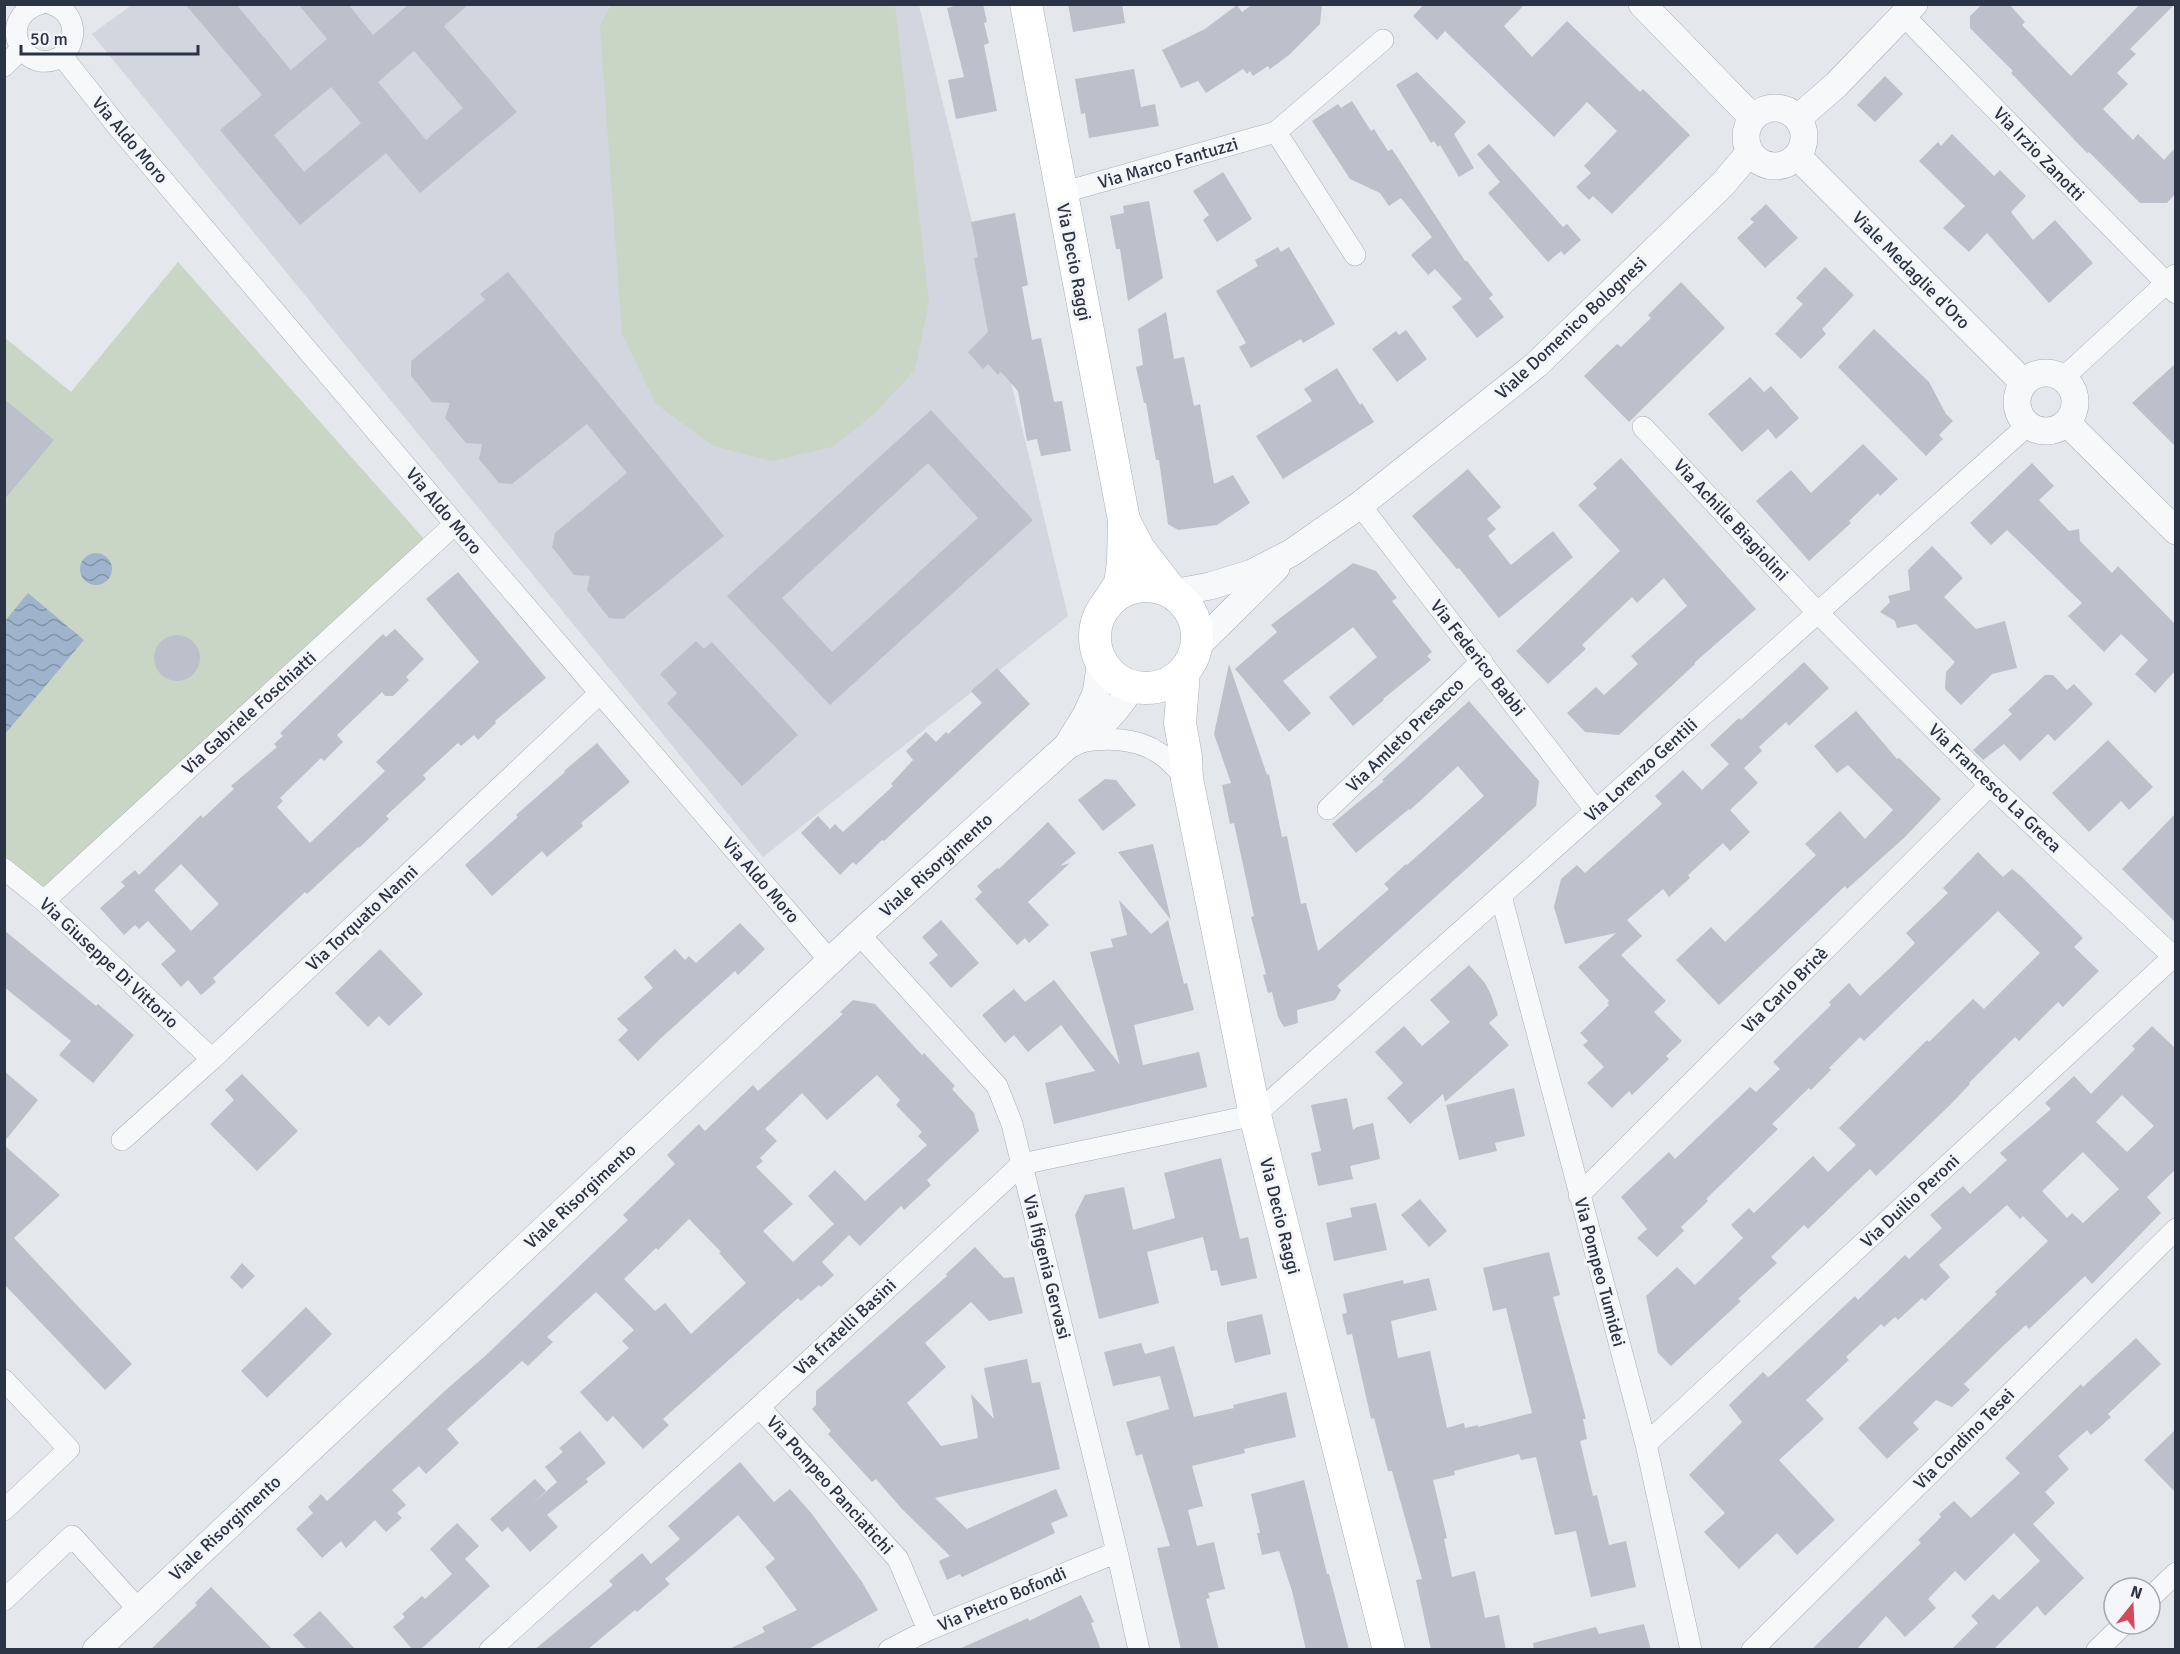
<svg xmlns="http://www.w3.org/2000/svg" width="2180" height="1654" viewBox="0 0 2180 1654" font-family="Signika,sans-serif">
<defs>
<pattern id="water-waves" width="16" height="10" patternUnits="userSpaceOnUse" patternTransform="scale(1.5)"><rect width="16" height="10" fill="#9fb4cc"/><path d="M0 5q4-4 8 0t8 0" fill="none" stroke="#8293a7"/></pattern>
</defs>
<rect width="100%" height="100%" fill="#e4e7ec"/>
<!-- built -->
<path fill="#d2d6de" d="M133 4 919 5 1068 616 763 857 92 34Z"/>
<!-- park -->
<path fill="#c9d6c5" d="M611 5H895L929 302 915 370 874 414 832 447 772 461 713 446 656 404 622 334 600 26Z
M178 262 425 540 44 889 5 856 4 337 71 392Z"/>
<!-- water -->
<path fill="url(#water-waves)" d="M80 569a16 16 0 1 1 32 0a16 16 0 1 1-32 0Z
M28 593 84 640 5 734V621Z"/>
<!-- building -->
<path fill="#bbc0ca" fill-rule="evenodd" d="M185 4H236L291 70 327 39 298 4H348L373 35 409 4H469L444 26 517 112 420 193 386 153 300 225 220 130 262 95ZM414 51 463 108 426 140 378 82ZM331 87 361 123 304 172 274 135Z
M962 4H983L987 22 984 23 989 43 984 45 997 111 956 119 948 80 964 77 947 8Z
M1068 4H1122L1125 23 1073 32Z
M1253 4H1322L1320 24 1289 55 1270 69 1268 66 1253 76 1250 71 1247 74 1243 69 1206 93 1198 81 1181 88 1162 50 1205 29 1237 5 1242 12Z
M1424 4H1525L1504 26 1532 57 1567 21 1640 92 1643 89 1690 135 1612 214 1593 196 1589 200 1576 187 1591 173 1584 166 1617 131 1587 102 1554 137 1445 31 1437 40 1413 16Z
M1982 4H2009L2025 22 2022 25 2071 76 2140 4H2175L2130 49 2136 54 2117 73 2128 84 2103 109 2133 140 2138 134 2164 160 2175 148V194L2167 203H2140L2089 152 2087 153 2011 73 2013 71 1970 28V16Z
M1134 69 1141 107 1155 104 1159 126 1089 138 1085 113 1081 114 1075 79Z
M1417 72 1466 122 1454 134 1474 168 1459 177 1440 145 1438 147 1434 141 1431 143 1396 85Z
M1885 76 1903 94 1875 122 1857 105Z
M1352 101 1371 131 1374 129 1388 151 1392 149 1465 261H1467L1493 295 1489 298 1504 317 1477 338 1452 307 1462 299 1435 269 1428 275 1411 255 1432 237 1401 198 1389 206 1380 193 1350 179 1312 121 1338 104 1341 108Z
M1952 134 1994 176 2000 170 2026 196 2011 212 2033 240 2055 220 2093 263 2049 303 1987 233 1969 252 1943 228 1965 206 1919 161 1938 142 1941 146Z
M1489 144 1563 227 1567 224 1581 240 1564 255 1561 251 1548 262 1488 193 1500 182 1477 154Z
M1223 172 1252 219 1217 242 1203 220 1209 215 1193 191Z
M1149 201 1163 278 1128 301 1120 249H1116L1110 216 1124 213 1123 206Z
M1766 204 1798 238 1765 268 1737 238 1754 222 1750 219Z
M1015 213 1028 285 1022 287 1032 340 1041 338 1054 402 1062 401 1071 451 1041 456 1037 439 1027 441 1018 391 1001 372 998 375 988 364 983 369 968 352 988 332 974 258 978 257 971 222Z
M1278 247 1281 252 1289 247 1335 324 1303 343 1301 339 1251 368 1239 347 1246 343 1216 291 1258 266 1255 260Z
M1825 267 1854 295 1822 329 1826 334 1801 359 1775 334 1803 304 1796 298Z
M508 272 724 536 623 619 609 618 587 590 590 576 574 575 552 547 555 533 627 473 587 424 512 484 499 483 479 459 482 444 466 443 445 418 450 403 432 402 411 376V361L485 300 480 294Z
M1681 282 1725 328 1629 422 1584 376 1617 344 1621 347 1651 318 1648 315Z
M1166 312 1174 359 1184 357 1194 406 1200 404 1214 484 1233 475 1250 503 1217 525 1178 530 1168 524 1159 460H1156L1146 403H1144L1136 367 1143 365 1138 329Z
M1874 329 1929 382 1946 414 1953 421 1939 435 1943 439 1926 456 1838 367Z
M1406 330 1427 359 1397 382 1372 349 1396 331 1399 335Z
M2175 364V446L2132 403Z
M1337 368 1360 405 1362 403 1374 422 1283 479 1256 436 1312 401 1304 389Z
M1750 377 1764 392 1771 386 1799 418 1776 439 1768 429 1742 452 1708 414Z
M4 399 54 440 4 500Z
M931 410 1033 520 830 705 727 596ZM928 463 978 518 832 652 782 598Z
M1863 444 1898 479 1880 496 1878 493 1849 521 1851 523 1809 561 1756 501 1791 470 1811 493Z
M1621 458 1756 609 1694 663 1695 664 1619 735 1585 732 1567 713 1596 687 1604 695 1638 664 1631 656 1687 606 1664 578 1637 603 1632 597 1582 645 1586 649 1548 684 1516 651 1620 551 1578 505 1597 488 1593 484Z
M2032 463 2054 486 2039 500 2069 531 2079 529 2080 541 2112 573 2118 566 2175 624V671L2155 693 2135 674 2148 660 2121 634 2104 652 2068 616 2082 603 2007 530 1991 545 1970 523Z
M1468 469 1501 507 1487 519 1496 529 1488 536 1511 565 1553 531 1573 557 1499 618 1459 568 1457 569 1412 516Z
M1932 546 1963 578 1944 597 1976 629 2005 621 2017 668 1992 674 1961 705 1945 689 1946 672 1955 662 1916 624 1897 628 1895 621 1880 612 1890 602 1888 596 1910 590 1908 570Z
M1353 563 1376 571 1397 598 1392 601 1432 652 1427 656 1431 660 1383 699 1384 700 1353 726 1329 697 1377 657 1353 627 1283 681 1311 713 1289 732 1235 669 1277 632 1271 625Z
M458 572 546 678 495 721 496 723 478 740 474 735 461 746 458 743 423 775 426 779 386 816 389 819 359 848 358 847 307 894 305 892 213 978 216 982 201 995 188 980 181 987 161 964 176 951 148 921 139 929 135 925 124 935 100 908 125 886 121 882 135 870 139 875 201 815 203 818 234 789 231 786 277 747 274 744 283 736 280 733 383 634 386 637 395 629 424 659 406 677 409 680 393 696H385L382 692 337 735 343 742 324 761 321 758 280 798 283 801 277 807 310 843 385 771 376 762 479 662 426 599ZM181 864 219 904 191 931 154 890Z
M154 658a23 23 0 1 1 46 0a23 23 0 1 1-46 0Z
M696 641 704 649 712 642 798 735 742 786 667 703 677 693 660 674Z
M1804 662 1829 688 1789 726 1786 722 1759 747 1762 751 1744 768 1758 783 1730 810 1750 832 1730 851 1723 843 1688 875 1690 878 1669 897 1663 889 1627 920 1642 936 1621 955 1666 1001 1654 1012 1682 1041 1666 1056 1669 1059 1632 1095 1629 1091 1612 1108 1587 1083 1604 1067 1583 1045 1588 1041 1580 1033 1609 1005 1607 1003 1609 1001 1578 967 1616 933 1565 944 1554 907 1561 879 1577 865 1585 873 1662 804 1655 796 1683 770 1702 790 1729 764 1710 745 1739 718 1741 720Z
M1229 664 1267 775 1269 774 1282 837 1287 836 1301 904 1306 903 1318 951 1389 889 1384 884 1406 864 1407 865 1484 796 1458 766 1410 810 1409 809 1356 853 1332 824 1384 781 1382 780 1469 701 1539 781 1536 806 1337 986 1341 990 1335 1000 1297 1010 1298 1023 1284 1027 1278 1017 1272 992 1268 993 1263 975 1266 974 1251 917 1254 916 1234 823 1230 824 1222 785 1231 783 1214 734Z
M997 668 1030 704 884 841 882 840 856 865 853 862 840 875 801 833 818 816 830 829 835 824 843 832 893 786 891 784 913 760 906 751 926 732 936 742 946 732 948 734 982 703 971 691Z
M2045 675H2053L2067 690 2074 684 2093 704 2055 741 2048 734 2020 761 2004 744 1983 760 1973 750 2012 714 2008 710Z
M1856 711 1897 759 1899 758 1941 799 1905 837 1847 889 1845 886 1719 1005 1676 960 1711 927 1725 942 1816 855 1805 844 1840 811 1865 839 1893 810 1848 765 1837 773 1814 746Z
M2108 740 2153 787 2129 810 2121 801 2089 832 2052 793Z
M597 743 630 782 581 823 583 826 547 857 542 851 492 896 465 865 518 817 516 815 565 772 564 771Z
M1105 779 1116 780 1136 805 1103 831 1078 800Z
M2175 814V922L2122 869Z
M1048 822 1076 853 1060 866 1070 863 1028 902 1049 925 1029 943 1025 938 1017 945 975 899 982 892 977 886 997 868 999 869Z
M1153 844 1171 920 1118 852Z
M1978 852 2003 877 2012 869 2022 877 2083 938 2074 947 2099 971 2063 1007 2058 1002 2019 1041 2015 1037 1969 1083 1970 1084 1950 1105 1876 1176 1870 1169 1808 1229 1804 1225 1771 1257 1777 1263 1738 1299 1741 1301 1671 1366 1658 1353 1646 1296 1677 1267 1695 1285 1743 1238 1731 1225 1749 1208 1754 1213 1813 1156 1828 1172 1856 1145 1839 1128 1927 1040 1929 1042 1973 999 1984 1009 2040 953 1998 911 1864 1041 1860 1037 1829 1068 1831 1070 1811 1090 1809 1088 1772 1124 1778 1129 1706 1199 1708 1201 1681 1227 1684 1231 1657 1257 1637 1238 1647 1229 1621 1197 1669 1152 1675 1159 1750 1087 1756 1092 1780 1069 1773 1062 1831 1005 1829 1002 1849 983 1860 996 1891 967 1915 943 1906 933 1948 893 1943 888Z
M1119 900 1151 934 1168 920 1184 984 1187 983 1194 1010 1134 1025 1143 1065 1199 1052 1207 1087 1054 1124 1045 1083 1095 1071 1061 1025 1028 1052 1014 1035 1005 1043 982 1015 1014 989 1025 1002 1054 980 1120 1065 1090 952 1113 947 1111 939 1127 935Z
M941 920 979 963 951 988 929 963 938 955 922 937Z
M740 923 765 949 738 975 735 971 660 1039 638 1061 618 1040 628 1030 617 1019 653 988 644 977 675 949 685 960 689 956 696 963Z
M4 930 96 1006 98 1004 134 1035 93 1083 59 1055 71 1041 4 987Z
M380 949 423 994 389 1026 379 1016 368 1027 335 993Z
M1469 965 1485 983 1491 995 1498 1015 1489 1023 1509 1045 1445 1102 1443 1094 1410 1124 1387 1098 1403 1083 1375 1052 1404 1026 1422 1046 1450 1022 1430 1000Z
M853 1000 875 1004 922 1055 924 1053 955 1086 952 1089 974 1113 979 1131 927 1180 931 1185 904 1210 901 1206 860 1246 849 1235 822 1262 834 1275 821 1287 819 1285 801 1301 798 1298 663 1419 669 1425 643 1449 613 1416 607 1422 580 1392 629 1348 622 1341 634 1330 596 1292 547 1337 553 1342 528 1366 522 1361 447 1429 459 1443 426 1474 419 1466 392 1490 406 1505 397 1513 402 1518 386 1532 375 1520 346 1548 341 1541 322 1558 296 1529 313 1513 308 1507 321 1494 327 1501 448 1388 484 1357 628 1220 623 1215 675 1164 667 1155 699 1124 705 1131 753 1085 758 1091 843 1014 840 1012ZM877 1075 900 1100 896 1105 922 1132 918 1136 927 1145 865 1201 835 1170 808 1196 834 1224 793 1262 763 1231 793 1204 756 1167 763 1161 760 1158 777 1141 765 1129 802 1093 827 1120ZM689 1219 721 1252 719 1253 746 1283 691 1334 665 1303 655 1311 624 1279 656 1248 658 1250Z
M2152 1026 2175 1048V1170L2147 1197 2161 1213 2092 1284 2085 1276 2029 1329 2026 1325 2005 1344 1964 1384 1970 1390 1952 1407 1936 1400 1913 1423 1919 1429 1887 1459 1858 1428 1997 1294 1995 1292 2048 1241 2023 1216 2020 1219 2007 1205 1939 1265 1950 1277 1925 1301 1922 1298 1898 1320 1895 1317 1884 1327 1881 1324 1846 1357 1849 1360 1806 1400 1824 1419 1779 1460 1835 1520 1797 1555 1777 1533 1739 1569 1704 1532 1725 1513 1689 1475 1742 1422 1729 1405 1763 1372 1768 1377 1771 1375 1855 1296 1858 1300 1905 1255 1909 1259 1942 1228 1930 1215 1963 1186 1970 1194 2007 1160 2000 1153 2051 1109 2045 1103 2074 1076 2091 1094 2135 1049 2132 1046ZM2122 1095 2154 1126 2127 1152 2096 1122ZM2083 1152 2119 1189 2083 1223 2072 1213 2067 1218 2042 1191Z
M4 1071 38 1100 4 1142Z
M242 1074 298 1131 257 1171 210 1124 234 1100 225 1090Z
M1514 1088 1525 1136 1495 1143 1497 1151 1459 1160 1446 1105Z
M1347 1098 1353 1130 1357 1127 1373 1123 1380 1159 1350 1166 1353 1179 1318 1186 1311 1153 1321 1151 1311 1105Z
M4 1145 60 1195 14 1238 132 1364 105 1390 4 1284Z
M1221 1158 1240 1239 1248 1237 1257 1278 1221 1286 1217 1270 1211 1271 1203 1237 1147 1252 1159 1303 1099 1319 1075 1215 1085 1195 1124 1187 1133 1230 1175 1218 1164 1173Z
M1420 1199 1447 1231 1429 1247 1401 1215Z
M1376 1203 1387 1250 1334 1261 1326 1223 1352 1217 1350 1208Z
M975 1247 1004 1278 1014 1277 1023 1313 989 1321 971 1302 925 1343 946 1367 907 1403 941 1446 978 1438 971 1394 994 1419 984 1368 1027 1359 1032 1383 1040 1382 1060 1469 935 1498 967 1529 1056 1489 1068 1516 1051 1523 1055 1533 962 1577 960 1574 947 1580 939 1561 950 1556 902 1509 876 1479 872 1482 828 1434 831 1431 812 1409 816 1405V1391L947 1276 946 1274Z
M1549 1252 1560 1295 1553 1297 1586 1419H1583L1587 1439 1580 1441 1593 1496 1597 1495 1609 1545 1626 1541 1636 1587 1591 1597 1576 1531 1555 1535 1536 1457 1521 1460 1519 1454 1454 1471 1455 1475 1433 1480 1447 1538 1444 1539 1452 1577 1475 1571 1485 1618 1499 1615 1506 1650H1431L1416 1580 1422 1579 1392 1471H1388L1374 1418 1371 1419 1352 1334 1347 1335 1342 1314 1347 1313 1343 1294 1403 1280 1404 1284 1429 1278 1437 1310 1391 1321 1398 1358 1430 1351 1447 1428 1464 1423 1465 1428 1478 1425V1427L1532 1413 1506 1308 1493 1311 1483 1268Z
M242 1263 255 1276 242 1289 230 1277Z
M306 1307 332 1334 267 1398 241 1371Z
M1262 1314 1271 1354 1235 1363 1227 1330V1322Z
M2136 1338 2161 1364 2108 1414 2111 1417 2091 1435 2087 1430 2058 1456 2069 1469 2045 1492 2055 1503 2033 1524 2084 1578 2045 1616 2037 1606 1993 1650H1951L1978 1623 1971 1616 1993 1594 1999 1600 2040 1561 2014 1533 1965 1581 1955 1571 1928 1599 1936 1608 1905 1637 1886 1616 1856 1650H1811L1921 1543 1918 1540 1941 1517 1939 1514 1954 1501 1971 1518 2020 1473 2005 1458 2081 1384 2083 1387Z
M1141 1343 1145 1354 1174 1346 1194 1417 1234 1408 1233 1405 1286 1392 1296 1437 1244 1449 1245 1453 1192 1466 1203 1506 1188 1510 1197 1546 1214 1542 1225 1589 1208 1593 1210 1598 1206 1599 1219 1650H1181L1157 1548 1170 1546 1142 1454 1136 1456 1126 1422 1169 1409 1160 1376 1113 1386 1104 1352Z
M2175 1430V1492L2144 1460Z
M580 1431 606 1463 586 1479 588 1482 547 1515 558 1527 530 1552 508 1527 502 1532 490 1519 535 1479 546 1491 530 1506 557 1482 545 1467 563 1452 559 1448Z
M740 1462 774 1502 790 1489 812 1514 862 1582 878 1610 807 1650H727L765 1632 762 1627 797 1610 765 1567 775 1559 738 1515 665 1579 670 1584 637 1612 635 1610 587 1650H534L613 1585 609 1581 642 1553 651 1564 680 1539 668 1526Z
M1304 1480 1327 1574H1329L1349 1650H1306L1292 1591 1279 1551 1262 1555 1257 1533H1260L1251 1494Z
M457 1523 479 1546 465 1559 490 1586 420 1650H413L393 1627 405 1617 402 1614 422 1596 425 1599 452 1574 430 1549Z
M211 1587 273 1650H150L197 1605 195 1603Z
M1081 1595 1094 1622 1091 1623 1101 1650H957L1028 1618 1029 1621Z
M320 1611 356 1650H307L293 1635Z
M1644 1624 1651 1650H1534L1533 1643 1596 1627 1599 1634Z"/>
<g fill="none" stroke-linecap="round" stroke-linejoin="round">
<defs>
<path id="minor" d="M40 4C22 9 11 26 19 44 23 53 31 59 40 61 76 66 86 14 51 4
M1903 15 2176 293
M62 56 118 127 455 524 831 962
M4 66 21 49
M1276 132 1355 255
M1061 193 1276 132 1383 40
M2063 378 2175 275
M1643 427 1818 613 1990 785 2176 959
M1360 505 1596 811
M1076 743C1102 737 1136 737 1159 753 1169 759 1178 770 1187 779
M1328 809 1482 661
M4 869 44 901 212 1059
M1501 896 1646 1444 1691 1650
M44 901 455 524
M859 934 997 1086 1012 1124 1117 1552 1139 1650
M122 1140 212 1059 600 693
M1579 1195 1990 785
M4 1380 69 1449 4 1510
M759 1407 898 1559 928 1630
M1646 1444 2173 957
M2150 1598 2176 1573
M4 1600 72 1536 139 1610
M490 1650 759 1407 1022 1164 1255 1115 2028 425
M889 1650 928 1630 1117 1552
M1752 1650 2176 1229
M2097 1650 2124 1624"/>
<path id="tertiary" d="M1642 4 1753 118
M1746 137a29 29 0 1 1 58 0a29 29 0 1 1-58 0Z
M1798 118 1836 85 1914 4
M1797 156 2024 383
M2017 402a29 29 0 1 1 58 0a29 29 0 1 1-58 0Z
M2067 423 2176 531
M1173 593 1210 586 1252 573 1291 553 1360 505 1536 365 1722 185 1750 152
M1198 645 1276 568
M1071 744C1101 729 1114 714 1132 687
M96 1650 859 934 1067 746 1086 715 1096 693 1101 662"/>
<path id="secondary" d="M1026 4 1124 520 1123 563 1120 584 1108 602
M1124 520 1139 549 1173 593
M1095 637a51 51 0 1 1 102 0a51 51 0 1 1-102 0Z
M1184 672 1180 723 1186 757 1187 779 1255 1115 1389 1650"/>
</defs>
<!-- minor casing -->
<use href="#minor" stroke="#a9aeb7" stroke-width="22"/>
<!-- tertiary casing -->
<use href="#tertiary" stroke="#a9aeb7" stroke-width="28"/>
<!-- secondary casing -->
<use href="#secondary" stroke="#a9aeb7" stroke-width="33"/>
<!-- minor -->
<use href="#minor" stroke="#f7f8fa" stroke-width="21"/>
<!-- tertiary -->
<use href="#tertiary" stroke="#f7f8fa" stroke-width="27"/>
<!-- secondary -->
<use href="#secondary" stroke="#fff" stroke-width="32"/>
</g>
<g text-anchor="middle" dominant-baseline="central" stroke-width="6" stroke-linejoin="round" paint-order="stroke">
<!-- street labels -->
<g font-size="18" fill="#2b3445" stroke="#f4f6f9">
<text transform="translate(130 140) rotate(50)">Via Aldo Moro</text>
<text transform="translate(2039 154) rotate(46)">Via Irzio Zanotti</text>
<text transform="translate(1168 163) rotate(-16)">Via Marco Fantuzzi</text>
<text transform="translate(1074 262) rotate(79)">Via Decio Raggi</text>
<text transform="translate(1911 270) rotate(45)">Viale Medaglie d'Oro</text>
<text transform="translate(1571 328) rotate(-43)">Viale Domenico Bolognesi</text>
<text transform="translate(444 511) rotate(50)">Via Aldo Moro</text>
<text transform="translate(1731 520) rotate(47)">Via Achille Biagiolini</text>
<text transform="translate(1478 658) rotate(52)">Via Federico Babbi</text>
<text transform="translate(249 713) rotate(-42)">Via Gabriele Foschiatti</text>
<text transform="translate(1405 735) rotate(-44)">Via Amleto Presacco</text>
<text transform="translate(1641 770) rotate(-42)">Via Lorenzo Gentili</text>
<text transform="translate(1995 788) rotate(44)">Via Francesco La Greca</text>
<text transform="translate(936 865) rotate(-42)">Viale Risorgimento</text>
<text transform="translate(761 880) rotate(49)">Via Aldo Moro</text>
<text transform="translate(362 918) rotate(-43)">Via Torquato Nanni</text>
<text transform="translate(109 963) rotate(43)">Via Giuseppe Di Vittorio</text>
<text transform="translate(1785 990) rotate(-45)">Via Carlo Bricè</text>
<text transform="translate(580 1196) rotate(-43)">Viale Risorgimento</text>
<text transform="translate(1910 1201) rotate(-43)">Via Duilio Peroni</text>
<text transform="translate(1280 1216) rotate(76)">Via Decio Raggi</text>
<text transform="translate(1047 1267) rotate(76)">Via Ifigenia Gervasi</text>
<text transform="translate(1600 1272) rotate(75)">Via Pompeo Tumidei</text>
<text transform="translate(845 1327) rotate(-43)">Via fratelli Basini</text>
<text transform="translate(1964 1439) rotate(-45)">Via Condino Tesei</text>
<text transform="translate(830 1485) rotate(48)">Via Pompeo Panciatichi</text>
<text transform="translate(225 1528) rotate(-43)">Viale Risorgimento</text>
<text transform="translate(1002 1599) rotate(-23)">Via Pietro Bofondi</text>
</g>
</g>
<!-- border -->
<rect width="2180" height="1654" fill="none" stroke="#2b3445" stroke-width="12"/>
<!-- north arrow -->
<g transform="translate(2132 1606) rotate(18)"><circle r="28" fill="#f4f6f9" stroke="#a4a8b1" stroke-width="1.5"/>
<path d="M0-4.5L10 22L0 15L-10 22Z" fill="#d1495b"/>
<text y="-9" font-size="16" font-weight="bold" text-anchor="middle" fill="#2b3445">N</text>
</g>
<!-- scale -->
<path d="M21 45v9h177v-9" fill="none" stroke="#2b3445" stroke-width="3"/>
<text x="30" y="45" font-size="18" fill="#2b3445" stroke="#f4f6f9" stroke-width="4.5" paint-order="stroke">50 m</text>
</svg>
